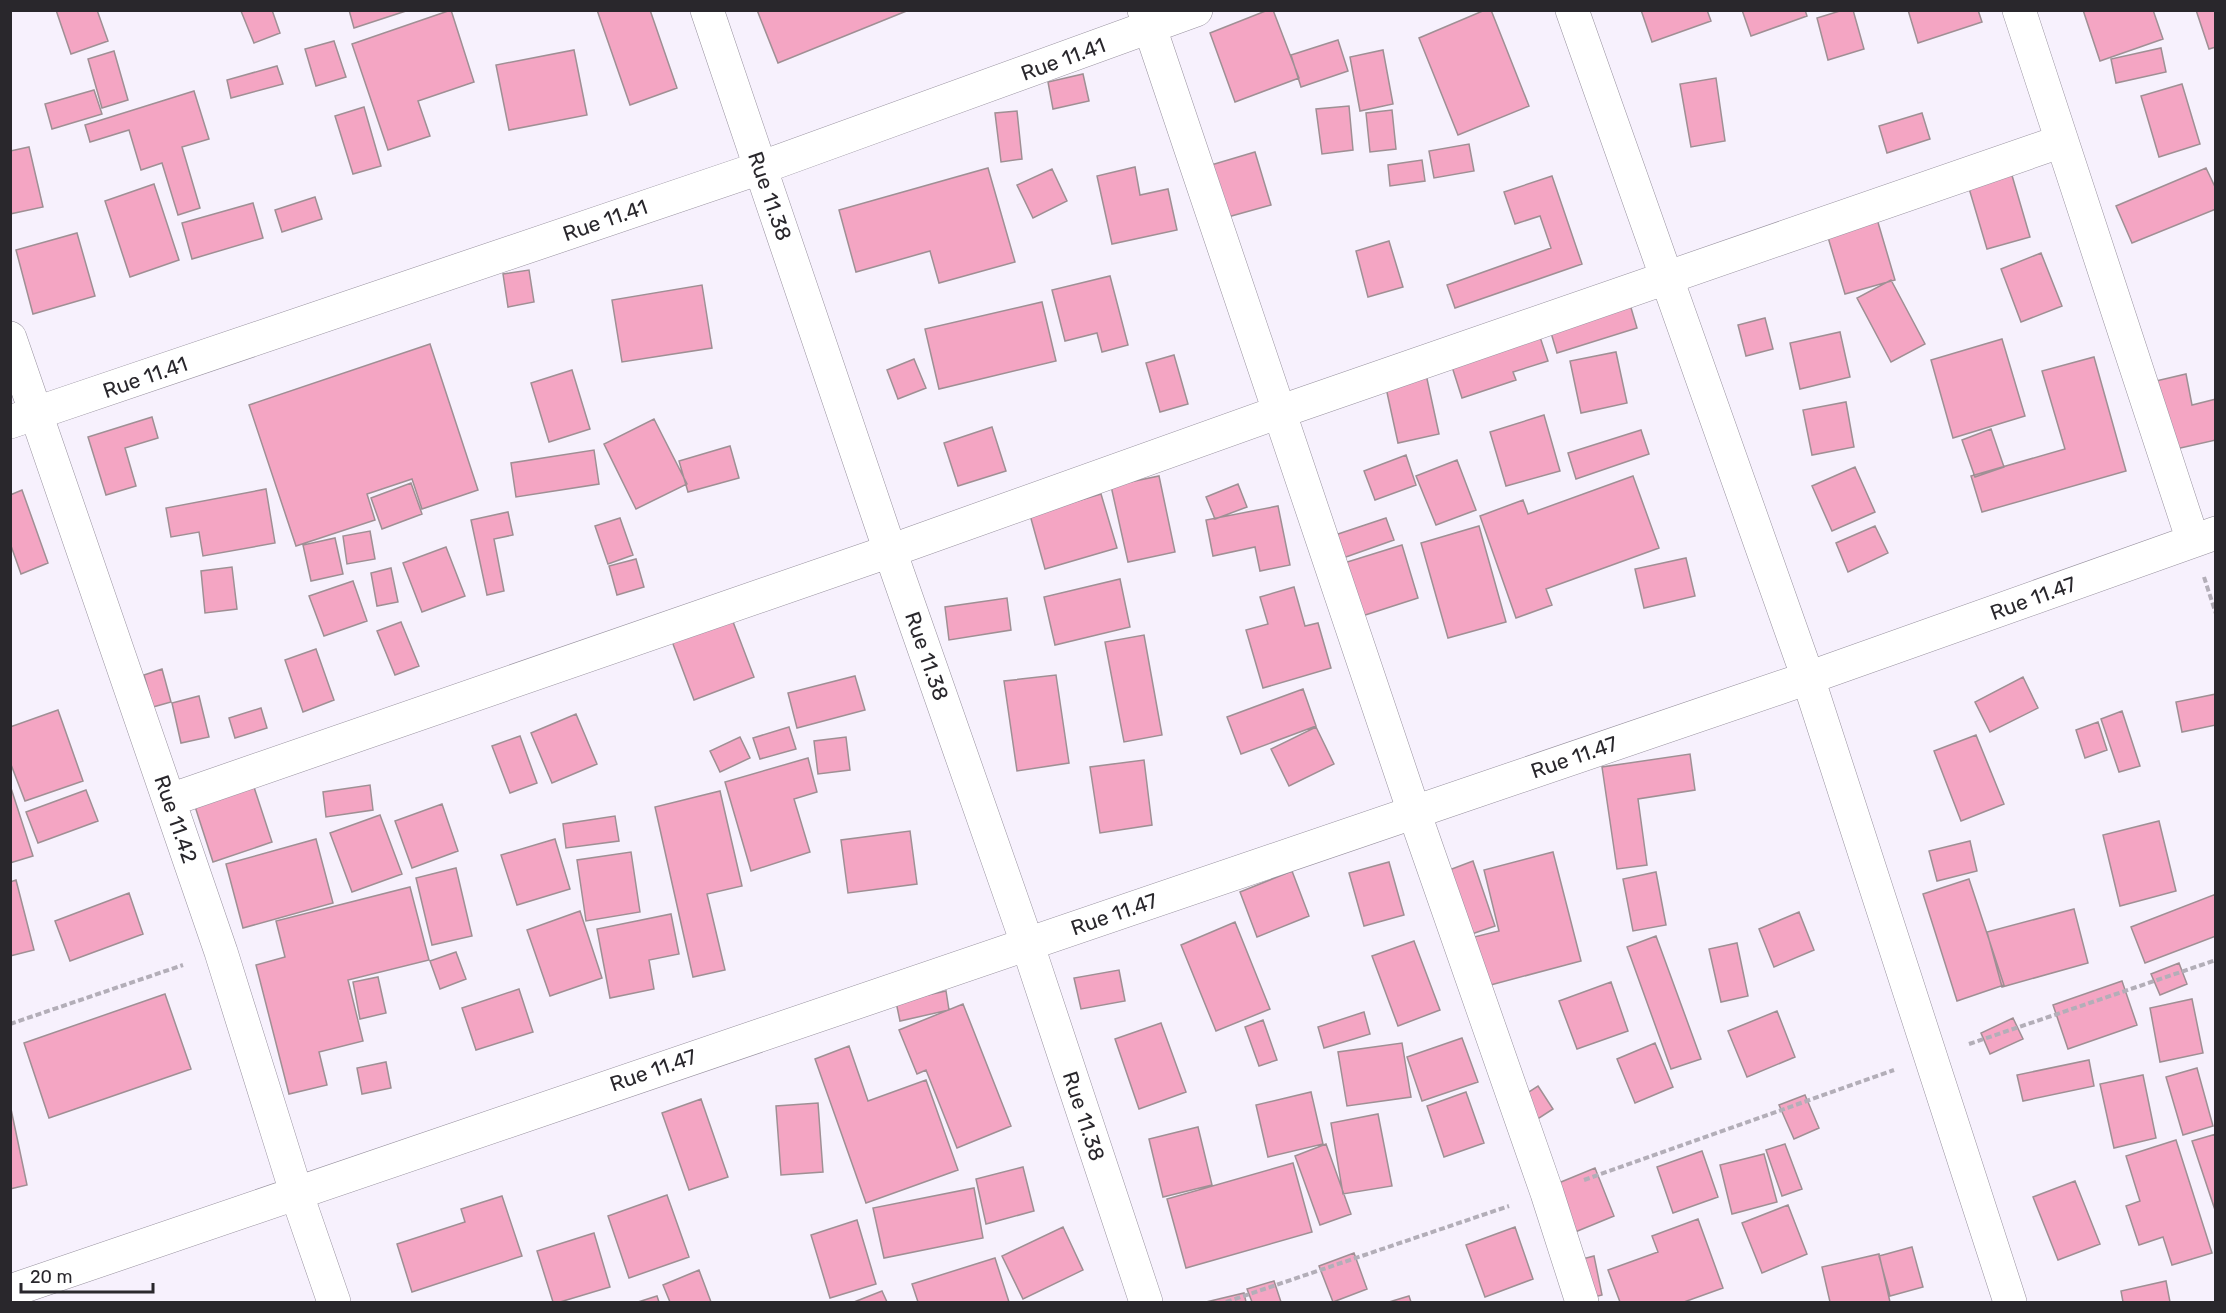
<svg xmlns="http://www.w3.org/2000/svg" width="2226" height="1313" viewBox="0 0 2226 1313" font-family="Rubik,sans-serif">
<rect width="100%" height="100%" fill="#f7f1fd"/>
<!-- building -->
<path fill="#f4a5c3" stroke="#9f8f94" stroke-width="1.5" d="M56 10H97L108 41 71 54Z
M272 10 280 33 254 43 241 11Z
M349 10H409L354 28Z
M451 10 474 82 418 101 430 136 388 150 352 44Z
M597 10H650L677 88 630 105Z
M757 10H909L778 63Z
M1268 10H1273L1299 78 1235 102 1210 33Z
M1485 10H1491L1529 106 1458 135 1419 38Z
M1641 10H1707L1711 21 1652 42Z
M1742 10H1805L1807 16 1751 36Z
M1843 10H1853L1864 49 1828 60 1817 18Z
M1908 10H1978L1982 22 1918 43Z
M2083 10H2153L2163 39 2100 61Z
M2196 10H2216V47L2209 49Z
M1338 40 1348 71 1301 87 1291 55Z
M334 41 346 77 316 86 305 49Z
M2161 48 2166 72 2116 83 2111 59Z
M574 50 587 115 509 130 496 65Z
M1383 50 1393 104 1360 111 1350 57Z
M114 51 128 100 102 108 88 59Z
M277 66 283 84 231 98 227 80Z
M1083 74 1089 101 1053 109 1048 82Z
M1716 78 1725 141 1691 147 1680 84Z
M2182 84 2200 144 2159 157 2141 96Z
M94 90 102 114 52 129 45 104Z
M194 91 209 139 182 147 200 208 178 215 162 163 141 170 129 130 90 142 85 125Z
M1349 106 1353 150 1322 154 1316 109Z
M364 107 381 166 353 174 335 116Z
M1392 110 1396 149 1370 152 1366 113Z
M1017 111 1022 159 1001 162 995 113Z
M1922 113 1930 139 1887 153 1879 126Z
M1469 144 1474 171 1434 178 1429 151Z
M29 147 43 207 10 214V151Z
M1255 152 1271 205 1217 220 1201 168Z
M1422 160 1425 181 1390 186 1388 165Z
M1135 167 1140 195 1168 189 1177 230 1112 244 1097 176Z
M988 168 1015 262 939 283 930 251 856 272 839 210Z
M2206 168 2216 189V209L2132 243 2116 206Z
M1052 169 1067 201 1033 218 1017 185Z
M2011 172 2030 237 1987 249 1968 185Z
M1552 176 1582 264 1455 308 1447 285 1551 248 1540 216 1515 224 1504 192Z
M154 184 179 260 130 277 105 201Z
M315 197 322 219 282 232 275 210Z
M253 203 263 238 192 259 182 223Z
M1877 219 1895 280 1845 294 1827 234Z
M77 233 95 296 33 314 16 250Z
M1389 241 1403 287 1368 297 1356 251Z
M2041 253 2062 306 2021 322 2001 269Z
M529 270 534 302 508 307 503 274Z
M1110 276 1128 345 1102 352 1097 333 1065 341 1052 290Z
M1891 280 1925 344 1891 362 1857 298Z
M702 285 712 348 622 362 612 300Z
M1629 301 1637 328 1557 353 1549 326Z
M1042 302 1056 361 939 389 925 329Z
M1765 318 1773 349 1746 356 1738 325Z
M1534 319 1548 361 1513 372 1516 380 1462 398 1446 348Z
M1840 332 1850 377 1800 389 1790 343Z
M2002 339 2025 416 1953 438 1931 360Z
M430 344 478 490 422 509 412 479 367 494 375 520 296 546 249 405Z
M1616 352 1627 403 1581 413 1570 361Z
M1174 355 1188 404 1160 412 1146 363Z
M2094 357 2126 471 1982 512 1971 476 2065 449 2042 371Z
M914 359 926 388 898 399 887 370Z
M1424 365 1439 434 1398 443 1383 374Z
M572 370 590 429 549 442 531 383Z
M2186 374 2192 405 2216 399V440L2158 453 2143 384Z
M1846 402 1854 447 1812 455 1803 410Z
M1544 415 1560 471 1506 486 1490 432Z
M152 417 158 438 125 448 136 486 106 495 88 437Z
M654 419 687 484 636 509 604 444Z
M992 427 1006 471 958 486 944 443Z
M1991 429 2004 467 1975 477 1962 440Z
M1641 430 1649 454 1576 479 1568 453Z
M730 446 739 478 688 492 679 461Z
M594 450 599 484 516 497 511 463Z
M1406 455 1416 485 1375 500 1364 471Z
M1457 460 1476 510 1436 525 1416 476Z
M1855 467 1875 512 1832 531 1812 486Z
M1159 476 1175 552 1128 562 1111 486Z
M1633 476 1659 548 1546 589 1552 605 1516 618 1480 516 1523 500 1528 514Z
M411 483 422 514 382 529 371 498Z
M1238 484 1247 507 1215 519 1206 497Z
M266 489 275 543 203 556 199 532 171 537 166 508Z
M22 490 48 563 21 574 10 543V495Z
M1101 494 1117 548 1045 569 1030 515Z
M1278 506 1290 565 1260 571 1255 547 1213 556 1206 520Z
M508 512 513 535 494 539 504 591 487 595 471 520Z
M620 518 633 555 608 564 595 526Z
M1386 518 1394 540 1343 558 1335 535Z
M1479 526 1506 622 1448 638 1421 543Z
M1875 526 1888 553 1848 572 1836 543Z
M370 531 375 559 347 564 343 536Z
M335 538 343 574 311 581 303 545Z
M1402 545 1418 598 1359 617 1344 563Z
M446 547 465 596 422 612 403 563Z
M1686 558 1695 596 1644 608 1635 569Z
M636 559 644 587 617 595 609 566Z
M232 567 237 609 205 613 201 571Z
M391 568 398 602 377 606 371 573Z
M1120 579 1130 627 1055 645 1044 597Z
M353 581 367 621 324 636 309 596Z
M1294 587 1305 626 1318 623 1331 668 1263 688 1246 630 1268 624 1260 597Z
M1007 598 1011 630 949 640 945 607Z
M727 606 754 677 694 700 667 628Z
M401 622 419 666 395 675 377 631Z
M1144 635 1162 735 1124 742 1105 642Z
M316 649 334 700 303 712 285 660Z
M162 669 171 702 153 707 144 675Z
M1056 675 1069 763 1017 771 1004 681Z
M855 676 865 710 797 728 788 693Z
M2023 677 2038 708 1990 732 1975 702Z
M1303 689 1316 726 1241 754 1227 717Z
M2216 694V725L2182 732 2176 702Z
M199 696 209 737 181 743 172 703Z
M261 708 267 728 235 738 229 718Z
M58 710 83 781 25 801 10 762V727Z
M2122 711 2140 766 2119 772 2101 719Z
M576 714 597 764 552 783 531 733Z
M2098 722 2107 750 2085 758 2076 730Z
M789 727 796 749 760 759 753 738Z
M1316 727 1334 764 1289 786 1271 749Z
M1976 735 2004 804 1961 821 1934 751Z
M520 736 537 783 510 793 492 746Z
M740 737 750 758 720 772 710 751Z
M846 737 850 770 818 774 814 741Z
M1690 754 1695 790 1638 799 1647 865 1617 869 1602 767Z
M808 758 817 792 794 799 810 852 751 871 725 782Z
M1144 760 1152 825 1100 833 1090 767Z
M249 772 272 842 213 862 190 791Z
M10 785 33 856 10 863Z
M370 785 373 810 326 817 323 792Z
M86 790 98 821 38 843 26 812Z
M720 791 742 886 707 894 725 970 693 977 655 807Z
M442 804 458 851 412 868 395 821Z
M380 815 402 874 352 892 330 833Z
M615 816 619 841 566 848 563 824Z
M2159 821 2176 891 2120 906 2103 835Z
M910 831 917 884 848 893 841 840Z
M316 839 333 903 243 928 226 864Z
M555 839 570 889 517 905 501 855Z
M1970 841 1977 871 1937 881 1929 851Z
M631 852 640 912 586 921 577 860Z
M1553 852 1581 961 1483 987 1470 938 1499 931 1484 870Z
M1473 861 1495 926 1466 936 1444 872Z
M1389 862 1404 915 1364 926 1349 873Z
M456 868 472 936 432 945 416 878Z
M1292 871 1309 916 1257 937 1240 892Z
M1656 872 1666 925 1633 931 1623 879Z
M1969 879 2004 985 1957 1001 1923 894Z
M16 880 34 950 10 956V882Z
M410 887 429 960 348 980 363 1041 319 1052 327 1085 289 1094 256 965 285 957 276 921Z
M129 893 143 934 70 961 55 921Z
M2216 894V936L2145 963 2131 927Z
M2074 909 2088 963 2002 987 1987 932Z
M580 911 602 978 550 996 527 930Z
M1799 912 1814 950 1774 967 1759 929Z
M671 914 679 954 649 960 654 989 610 998 597 929Z
M1235 922 1270 1009 1216 1031 1181 945Z
M1656 936 1701 1059 1671 1069 1627 947Z
M1414 941 1440 1010 1398 1026 1372 956Z
M1737 943 1748 996 1721 1002 1709 949Z
M456 952 466 979 440 989 430 961Z
M2179 963 2187 984 2160 995 2151 974Z
M1119 970 1125 1001 1081 1009 1074 978Z
M378 977 386 1013 360 1019 353 982Z
M2122 981 2137 1025 2068 1049 2053 1005Z
M1611 982 1628 1031 1577 1049 1559 1001Z
M519 989 533 1032 476 1050 462 1008Z
M946 991 949 1010 900 1021 896 1002Z
M165 994 191 1069 49 1118 24 1043Z
M2192 999 2203 1053 2160 1062 2150 1008Z
M963 1004 1011 1126 957 1148 926 1070 917 1074 899 1030Z
M1777 1011 1795 1057 1747 1077 1728 1031Z
M1364 1012 1370 1034 1324 1048 1318 1027Z
M2013 1018 2023 1039 1990 1054 1981 1033Z
M1263 1020 1277 1060 1259 1066 1245 1027Z
M1161 1023 1186 1092 1139 1109 1115 1039Z
M1462 1038 1478 1082 1422 1101 1407 1057Z
M1402 1043 1411 1097 1347 1106 1338 1052Z
M1655 1043 1673 1087 1635 1103 1617 1059Z
M849 1046 868 1101 926 1080 958 1170 866 1203 815 1059Z
M2089 1060 2094 1086 2023 1101 2017 1075Z
M386 1062 391 1088 362 1094 357 1068Z
M2197 1068 2213 1126 2183 1135 2166 1077Z
M2143 1075 2156 1138 2114 1148 2100 1084Z
M1538 1086 1553 1109 1533 1122 1518 1099Z
M1311 1092 1323 1144 1268 1157 1256 1105Z
M1466 1092 1484 1143 1444 1157 1427 1106Z
M1805 1095 1819 1128 1794 1139 1779 1105Z
M701 1099 728 1177 689 1190 662 1113Z
M818 1103 823 1172 781 1175 776 1106Z
M11 1109 27 1185 10 1189V1109Z
M1378 1114 1392 1186 1343 1194 1331 1123Z
M1198 1127 1212 1185 1163 1197 1149 1139Z
M2216 1134V1213L2192 1141Z
M2176 1140 2212 1253 2172 1265 2163 1237 2139 1245 2126 1206 2140 1201 2126 1156Z
M1326 1144 1351 1214 1320 1225 1295 1156Z
M1785 1144 1802 1189 1782 1196 1766 1150Z
M1702 1151 1718 1197 1673 1213 1657 1167Z
M1764 1154 1777 1202 1732 1214 1720 1165Z
M1293 1163 1312 1232 1186 1268 1167 1199Z
M1023 1167 1034 1211 986 1224 976 1179Z
M1595 1168 1614 1216 1563 1237 1544 1189Z
M2075 1181 2100 1244 2058 1260 2033 1197Z
M974 1188 983 1238 884 1258 873 1208Z
M667 1195 689 1257 629 1278 608 1216Z
M502 1196 522 1256 412 1292 397 1244 465 1222 461 1209Z
M1788 1205 1807 1254 1762 1273 1742 1223Z
M1698 1219 1723 1288 1684 1302H1620L1608 1270 1658 1252 1652 1236Z
M857 1220 876 1284 830 1298 811 1235Z
M1063 1227 1083 1270 1023 1299 1002 1256Z
M1515 1227 1533 1279 1485 1297 1466 1245Z
M594 1233 610 1287 560 1302H553L537 1251Z
M1912 1247 1923 1287 1890 1296 1879 1256Z
M1354 1253 1367 1289 1333 1302 1319 1266Z
M1879 1254 1890 1302H1830L1822 1267Z
M1594 1256 1602 1295 1583 1300 1575 1261Z
M995 1258 1009 1302H918L912 1284Z
M699 1270 711 1302H670L663 1285Z
M1274 1281 1281 1302H1252L1247 1289Z
M2166 1281 2170 1302H2123L2121 1291Z
M882 1291 887 1302H854Z
M1244 1293 1246 1302H1206Z
M657 1296 659 1302H638Z
M1409 1296 1411 1302H1389Z"/>
<g fill="none" stroke-linecap="round" stroke-linejoin="round">
<defs>
<path id="street" d="M707 10 890 551 1027 943 1146 1302
M1144 10 1414 812 1547 1193 1582 1302
M1572 10 1808 678 2010 1302
M2019 10 2193 541
M10 338 221 952 296 1192 334 1302
M10 422 760 168 1196 10
M170 800 890 551 1279 412 2062 141
M10 1291 1808 678 2216 533"/>
</defs>
<!-- street casing -->
<use href="#street" stroke="#97919e" stroke-width="34"/>
<!-- path -->
<path stroke="#b3aeb8" stroke-width="4" stroke-dasharray="6 3" stroke-linecap="butt" d="M2204 577 2216 614
M10 1024 183 965
M1969 1044 2216 960
M1584 1180 1894 1070
M1226 1302 1509 1206"/>
<!-- street -->
<use href="#street" stroke="#fff" stroke-width="33"/>
</g>
<g text-anchor="middle" dominant-baseline="central" stroke-width="5" stroke-linejoin="round" paint-order="stroke">
<!-- street labels -->
<g font-size="21" fill="#29272c" stroke="#fff">
<text transform="translate(1063 59) rotate(-20)">Rue 11.41</text>
<text transform="translate(770 196) rotate(71)">Rue 11.38</text>
<text transform="translate(605 220) rotate(-19)">Rue 11.41</text>
<text transform="translate(145 377) rotate(-19)">Rue 11.41</text>
<text transform="translate(2033 598) rotate(-20)">Rue 11.47</text>
<text transform="translate(927 656) rotate(71)">Rue 11.38</text>
<text transform="translate(1574 757) rotate(-19)">Rue 11.47</text>
<text transform="translate(176 819) rotate(71)">Rue 11.42</text>
<text transform="translate(1114 914) rotate(-19)">Rue 11.47</text>
<text transform="translate(653 1070) rotate(-19)">Rue 11.47</text>
<text transform="translate(1084 1116) rotate(72)">Rue 11.38</text>
</g>
</g>
<!-- border -->
<rect width="2226" height="1313" fill="none" stroke="#29272c" stroke-width="24"/>
<!-- scale -->
<path d="M21 1283v9h132v-9" fill="none" stroke="#29272c" stroke-width="3"/>
<text x="30" y="1283" font-size="18" fill="#29272c" stroke="#ffffff" stroke-width="4.5" paint-order="stroke">20 m</text>
</svg>
